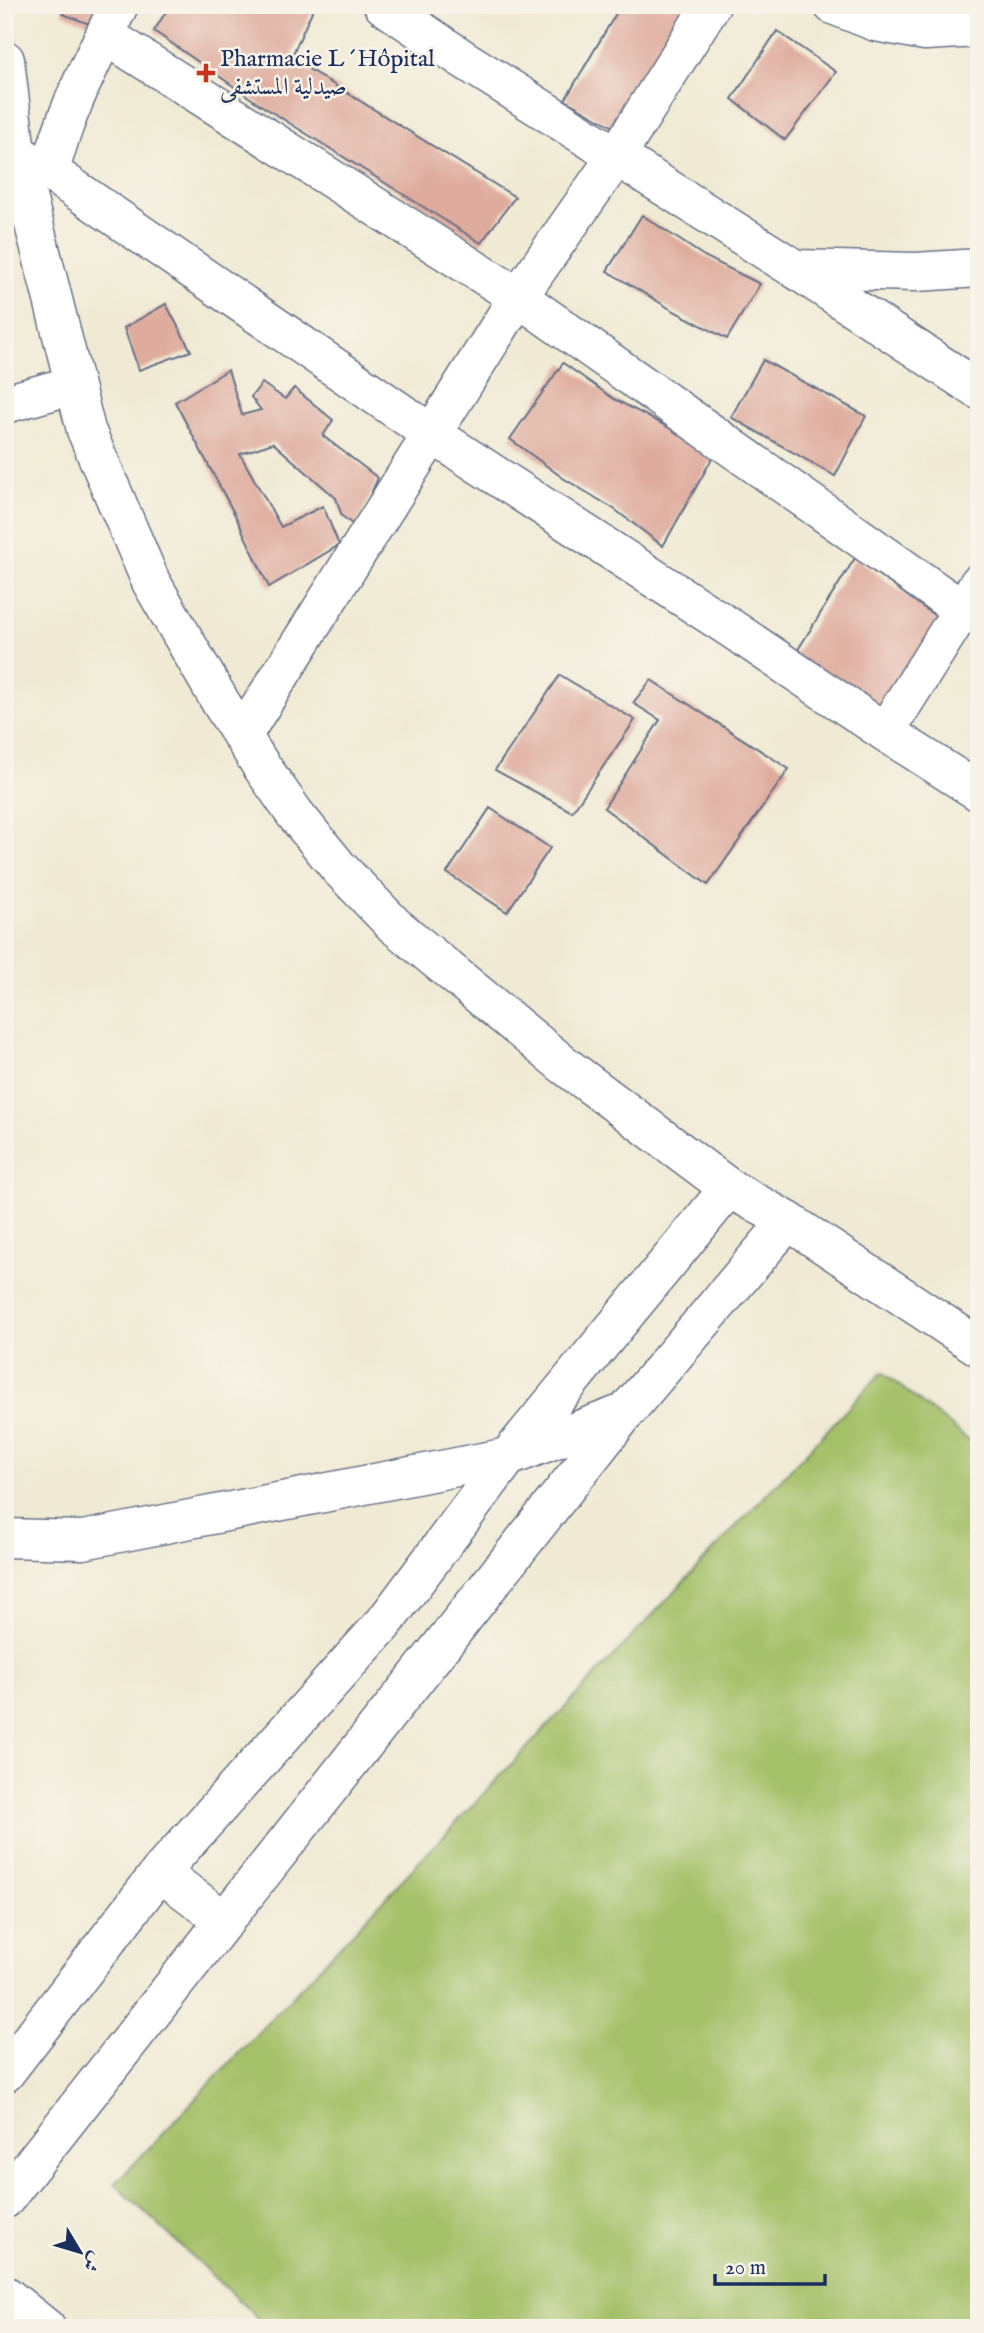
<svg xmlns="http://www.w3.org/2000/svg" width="984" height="2333" viewBox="0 0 984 2333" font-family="'IM FELL English',Amiri,serif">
<rect width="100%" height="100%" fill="#f7f3e8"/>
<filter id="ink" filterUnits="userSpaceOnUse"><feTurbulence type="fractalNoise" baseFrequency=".0143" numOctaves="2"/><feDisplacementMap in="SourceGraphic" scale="14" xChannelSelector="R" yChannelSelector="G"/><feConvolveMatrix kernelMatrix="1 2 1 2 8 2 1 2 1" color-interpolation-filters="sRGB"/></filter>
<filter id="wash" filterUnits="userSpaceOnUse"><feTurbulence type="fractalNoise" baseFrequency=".00686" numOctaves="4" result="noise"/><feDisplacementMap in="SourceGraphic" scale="28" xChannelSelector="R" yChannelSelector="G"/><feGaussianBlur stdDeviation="1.57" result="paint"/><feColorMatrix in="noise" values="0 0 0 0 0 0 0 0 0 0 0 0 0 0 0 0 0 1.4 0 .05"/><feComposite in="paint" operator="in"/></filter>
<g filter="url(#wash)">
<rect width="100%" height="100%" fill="#f0ead4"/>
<!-- green -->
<path fill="#a4c067" stroke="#607862" stroke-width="2" d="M882 1372 979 1448V2328H268L115 2184Z"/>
<g id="blocks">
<!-- building -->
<path fill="#deab9d" d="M62 5H102L92 25 63 14Z
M170 5H308L313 9 291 58 515 197 481 243 259 104 154 31Z
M621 5H696L617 129 565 100Z
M777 31 836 72 785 140 732 99Z
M642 215 704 256 760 284 727 339 672 310 607 271Z
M166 304 191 351 139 370 124 328Z
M763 360 866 416 835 476 731 417Z
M563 363 614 399 666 426 713 457 663 546 614 509 563 478 510 439Z
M228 370 242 415 261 410 251 397 262 383 285 399 294 388 333 420 323 436 378 478 356 527 342 516 336 498 273 443 240 454 281 527 323 506 339 545 269 587 236 517 175 402Z
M855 558 945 623 885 721 794 656Z
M560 675 635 720 572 812 495 770Z
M651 680 789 769 708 885 604 808 660 720 633 703Z
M490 808 550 848 507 912 447 873Z"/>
</g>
</g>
<g filter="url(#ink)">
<use href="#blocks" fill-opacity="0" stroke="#667087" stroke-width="2"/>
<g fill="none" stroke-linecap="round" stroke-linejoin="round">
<defs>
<path id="minor" d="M383 5 463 59 795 269 979 390
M833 5 876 22 925 31 979 28
M105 35 518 297 961 609
M16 153 50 172 432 434 732 629 885 732 979 792
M50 172C64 113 93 60 119 5
M795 269 916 272 979 268
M5 404 73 385
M885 732 979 583
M242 736 518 297 616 157 711 5
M5 1538 83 1540 508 1457 624 1413
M160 1872 225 1921
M5 2073 160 1872 384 1623 508 1457 729 1188
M5 2199 625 1413 788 1221
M5 2295 46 2328"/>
<path id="major" d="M5 60 16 153 86 430 151 582 221 703 262 767 295 814 339 868 394 925 564 1065 729 1188 788 1221 979 1347"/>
</defs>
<!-- minor casing -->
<use href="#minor" stroke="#667087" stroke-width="41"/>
<!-- major casing -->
<use href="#major" stroke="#667087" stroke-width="41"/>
<!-- minor -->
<use href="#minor" stroke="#fff" stroke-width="38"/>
<!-- major -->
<use href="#major" stroke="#fff" stroke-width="38"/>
</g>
</g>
<!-- markers -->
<path fill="#c8321e" stroke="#f7f3e8" stroke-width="2.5" d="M202.5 62.5h7v7h7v7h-7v7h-7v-7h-7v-7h7z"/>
<g text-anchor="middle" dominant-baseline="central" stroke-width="5" stroke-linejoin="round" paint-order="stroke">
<!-- poi labels -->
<g font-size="24" fill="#1b2f5e" stroke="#f7f3e8" text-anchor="start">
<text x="220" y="59">Pharmacie L´Hôpital<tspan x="220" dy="28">صيدلية المستشفى</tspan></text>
</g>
</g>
<!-- margin -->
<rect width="984" height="2333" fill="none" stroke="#f7f3e8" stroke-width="28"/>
<!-- north arrow -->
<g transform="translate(80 2252) rotate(128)" stroke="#f7f3e8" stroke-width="5" paint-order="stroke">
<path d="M0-5L12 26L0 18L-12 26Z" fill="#1b2f5e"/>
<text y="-10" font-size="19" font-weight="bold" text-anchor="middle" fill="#1b2f5e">ش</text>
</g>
<!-- scale -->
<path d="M715 2274v10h110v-10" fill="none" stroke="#1b2f5e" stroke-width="3.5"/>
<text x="725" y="2274" font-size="21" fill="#1b2f5e" stroke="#f7f3e8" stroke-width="5" paint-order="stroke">20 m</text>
</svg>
